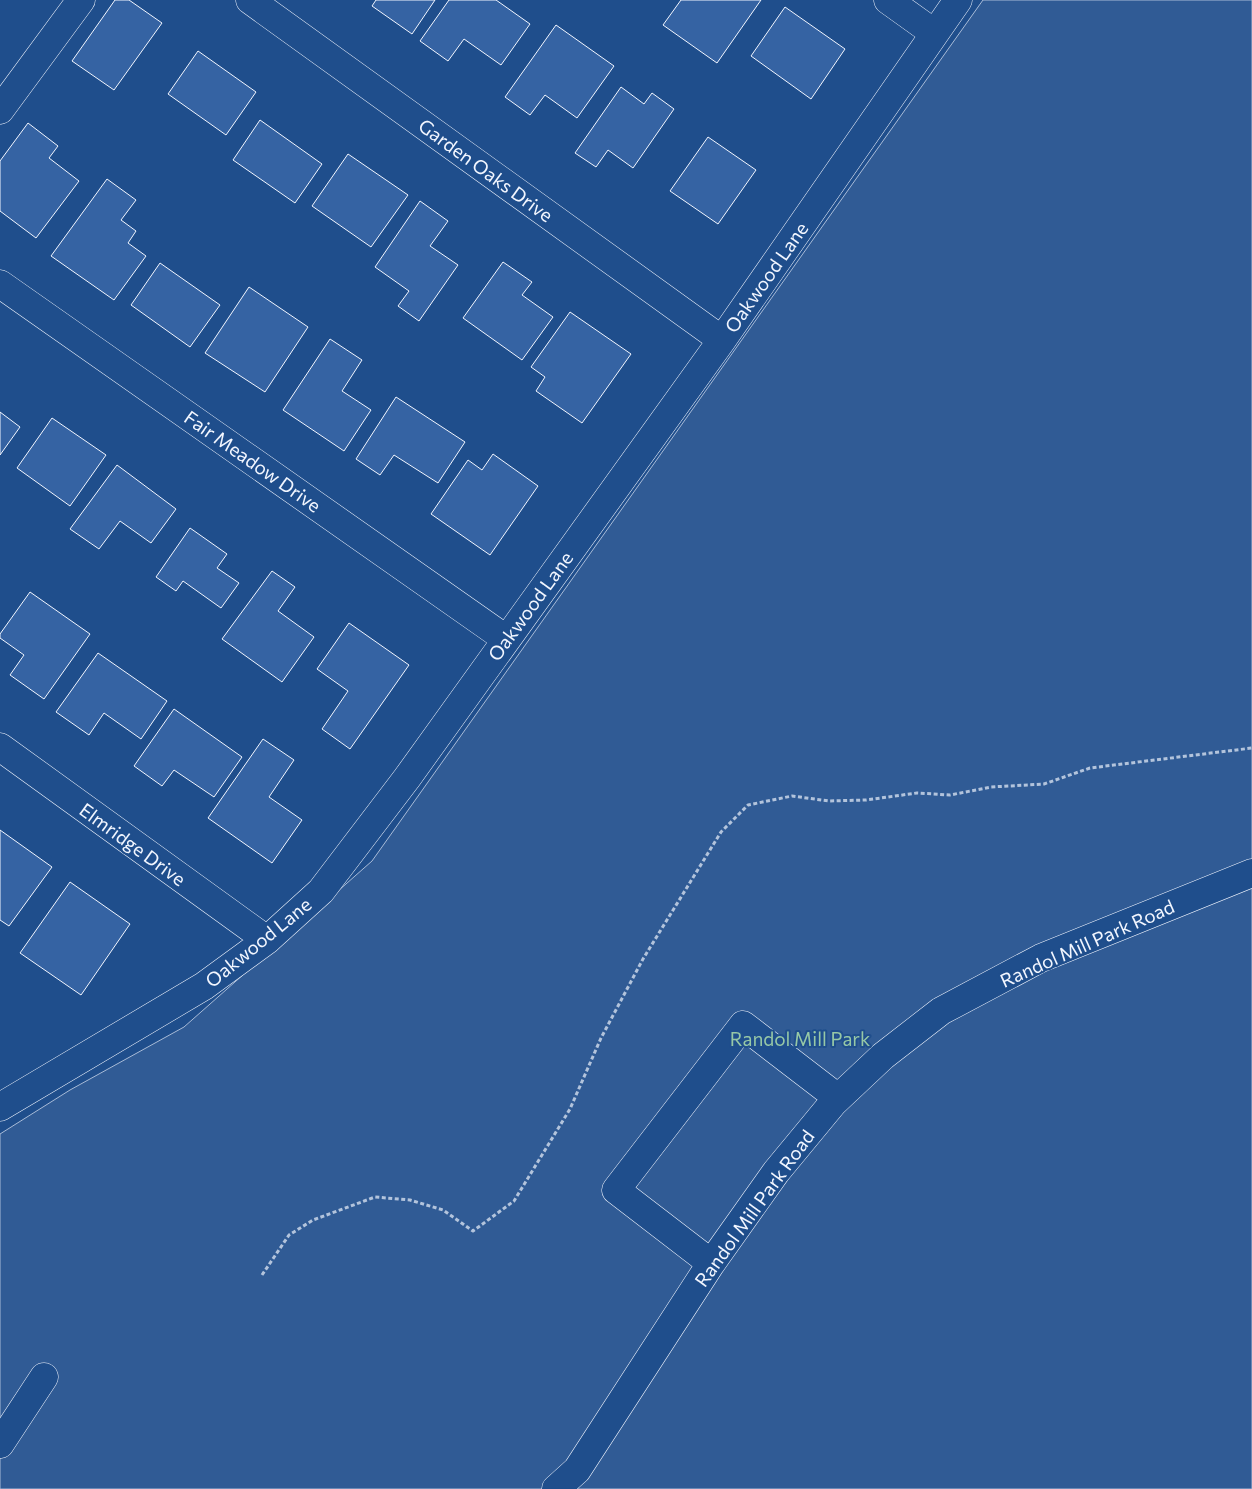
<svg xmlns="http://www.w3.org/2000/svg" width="1252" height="1489" viewBox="0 0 1252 1489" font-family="Commissioner,sans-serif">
<rect width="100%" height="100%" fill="#1f4e8c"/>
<!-- green -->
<path fill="#305b95" stroke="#a8bbd7" d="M983 0H1252V1489H0V1134L70 1090 184 1027 372 861Z"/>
<!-- building -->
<path fill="#3563a3" stroke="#f2f6ff" d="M115 0H129L162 23 114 90 72 61Z
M376 0H435L412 34 372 6Z
M449 0H496L530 24 501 65 464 39 448 61 420 41Z
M681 0H761L717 63 663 25Z
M785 7 845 49 811 99 751 56Z
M556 25 614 66 577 118 545 95 530 115 505 97Z
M198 51 256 92 226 135 168 94Z
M621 87 644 104 652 93 674 109 633 168 608 150 596 167 575 153Z
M260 120 322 164 295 203 233 160Z
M28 123 58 146 49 158 79 181 36 238 0 211V161Z
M708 137 756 170 718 224 670 191Z
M348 154 408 195 371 247 312 206Z
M107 179 136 200 121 220 136 231 128 243 146 256 114 300 51 256Z
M420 201 448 221 430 246 458 265 419 321 398 306 409 291 375 267Z
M503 262 532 282 522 295 553 317 522 360 463 318Z
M160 263 220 305 190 347 131 305Z
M249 287 308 327 265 392 205 353Z
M570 312 631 354 582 423 536 391 545 377 531 367Z
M330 339 362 360 342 391 371 410 344 451 283 410Z
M396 397 465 442 438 483 394 455 380 475 356 459Z
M0 412 20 427 0 455Z
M52 418 106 455 70 506 17 468Z
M493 454 538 486 490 555 431 514 468 460 482 470Z
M117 465 176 509 151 543 120 521 99 549 70 529Z
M190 528 227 554 217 568 239 583 221 608 183 581 176 591 156 577Z
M272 571 295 587 278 611 314 637 282 682 222 639Z
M30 592 90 634 44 699 10 675 24 655 0 638V634Z
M349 623 409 665 350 749 322 729 348 691 317 669Z
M98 653 167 701 141 739 104 713 89 735 56 712Z
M174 709 242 757 214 797 174 770 162 786 134 766Z
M263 739 294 760 269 797 302 820 272 863 208 818Z
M0 830 52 867 9 926 0 920Z
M70 882 130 924 81 995 20 953Z"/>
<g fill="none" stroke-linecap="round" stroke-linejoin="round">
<defs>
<path id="minor" d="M250 0 722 340
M888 0 934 33
M0 110 81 0
M0 284 506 639
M0 747 267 940
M0 1107 204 986 267 940 321 891 407 778 722 340 958 0
M711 1263 616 1190 743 1025 838 1098
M0 1444 44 1377
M556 1489 577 1470 710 1265 776 1172 833 1103 883 1056 941 1011 1041 958 1252 873"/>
</defs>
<!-- minor casing -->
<use href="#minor" stroke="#f2f6ff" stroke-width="29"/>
<!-- path -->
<path stroke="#b3c4dc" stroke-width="3" stroke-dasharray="4 2.5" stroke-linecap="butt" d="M262 1275 289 1235 313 1220 375 1197 410 1200 443 1210 473 1231 514 1201 570 1109 601 1038 643 959 721 832 748 805 792 796 829 801 866 800 917 793 950 795 991 787 1044 784 1090 768 1252 748"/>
<!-- minor -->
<use href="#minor" stroke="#1f4e8c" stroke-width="28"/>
</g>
<g text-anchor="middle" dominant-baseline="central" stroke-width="4" stroke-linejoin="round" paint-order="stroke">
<!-- street labels -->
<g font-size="19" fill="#f2f6ff" stroke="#1f4e8c">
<text transform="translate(486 170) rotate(36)">Garden Oaks Drive</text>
<text transform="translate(766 277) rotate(-55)">Oakwood Lane</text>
<text transform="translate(253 461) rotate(35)">Fair Meadow Drive</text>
<text transform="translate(530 606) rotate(-54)">Oakwood Lane</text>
<text transform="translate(133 844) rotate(36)">Elmridge Drive</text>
<text transform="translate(258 942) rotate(-39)">Oakwood Lane</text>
<text transform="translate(1087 943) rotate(-24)">Randol Mill Park Road</text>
<text transform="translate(754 1208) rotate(-54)">Randol Mill Park Road</text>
</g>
<!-- park labels -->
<g font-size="19" fill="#97c8a6" stroke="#1f4e8c">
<text x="800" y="1038">Randol Mill Park</text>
</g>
</g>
</svg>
